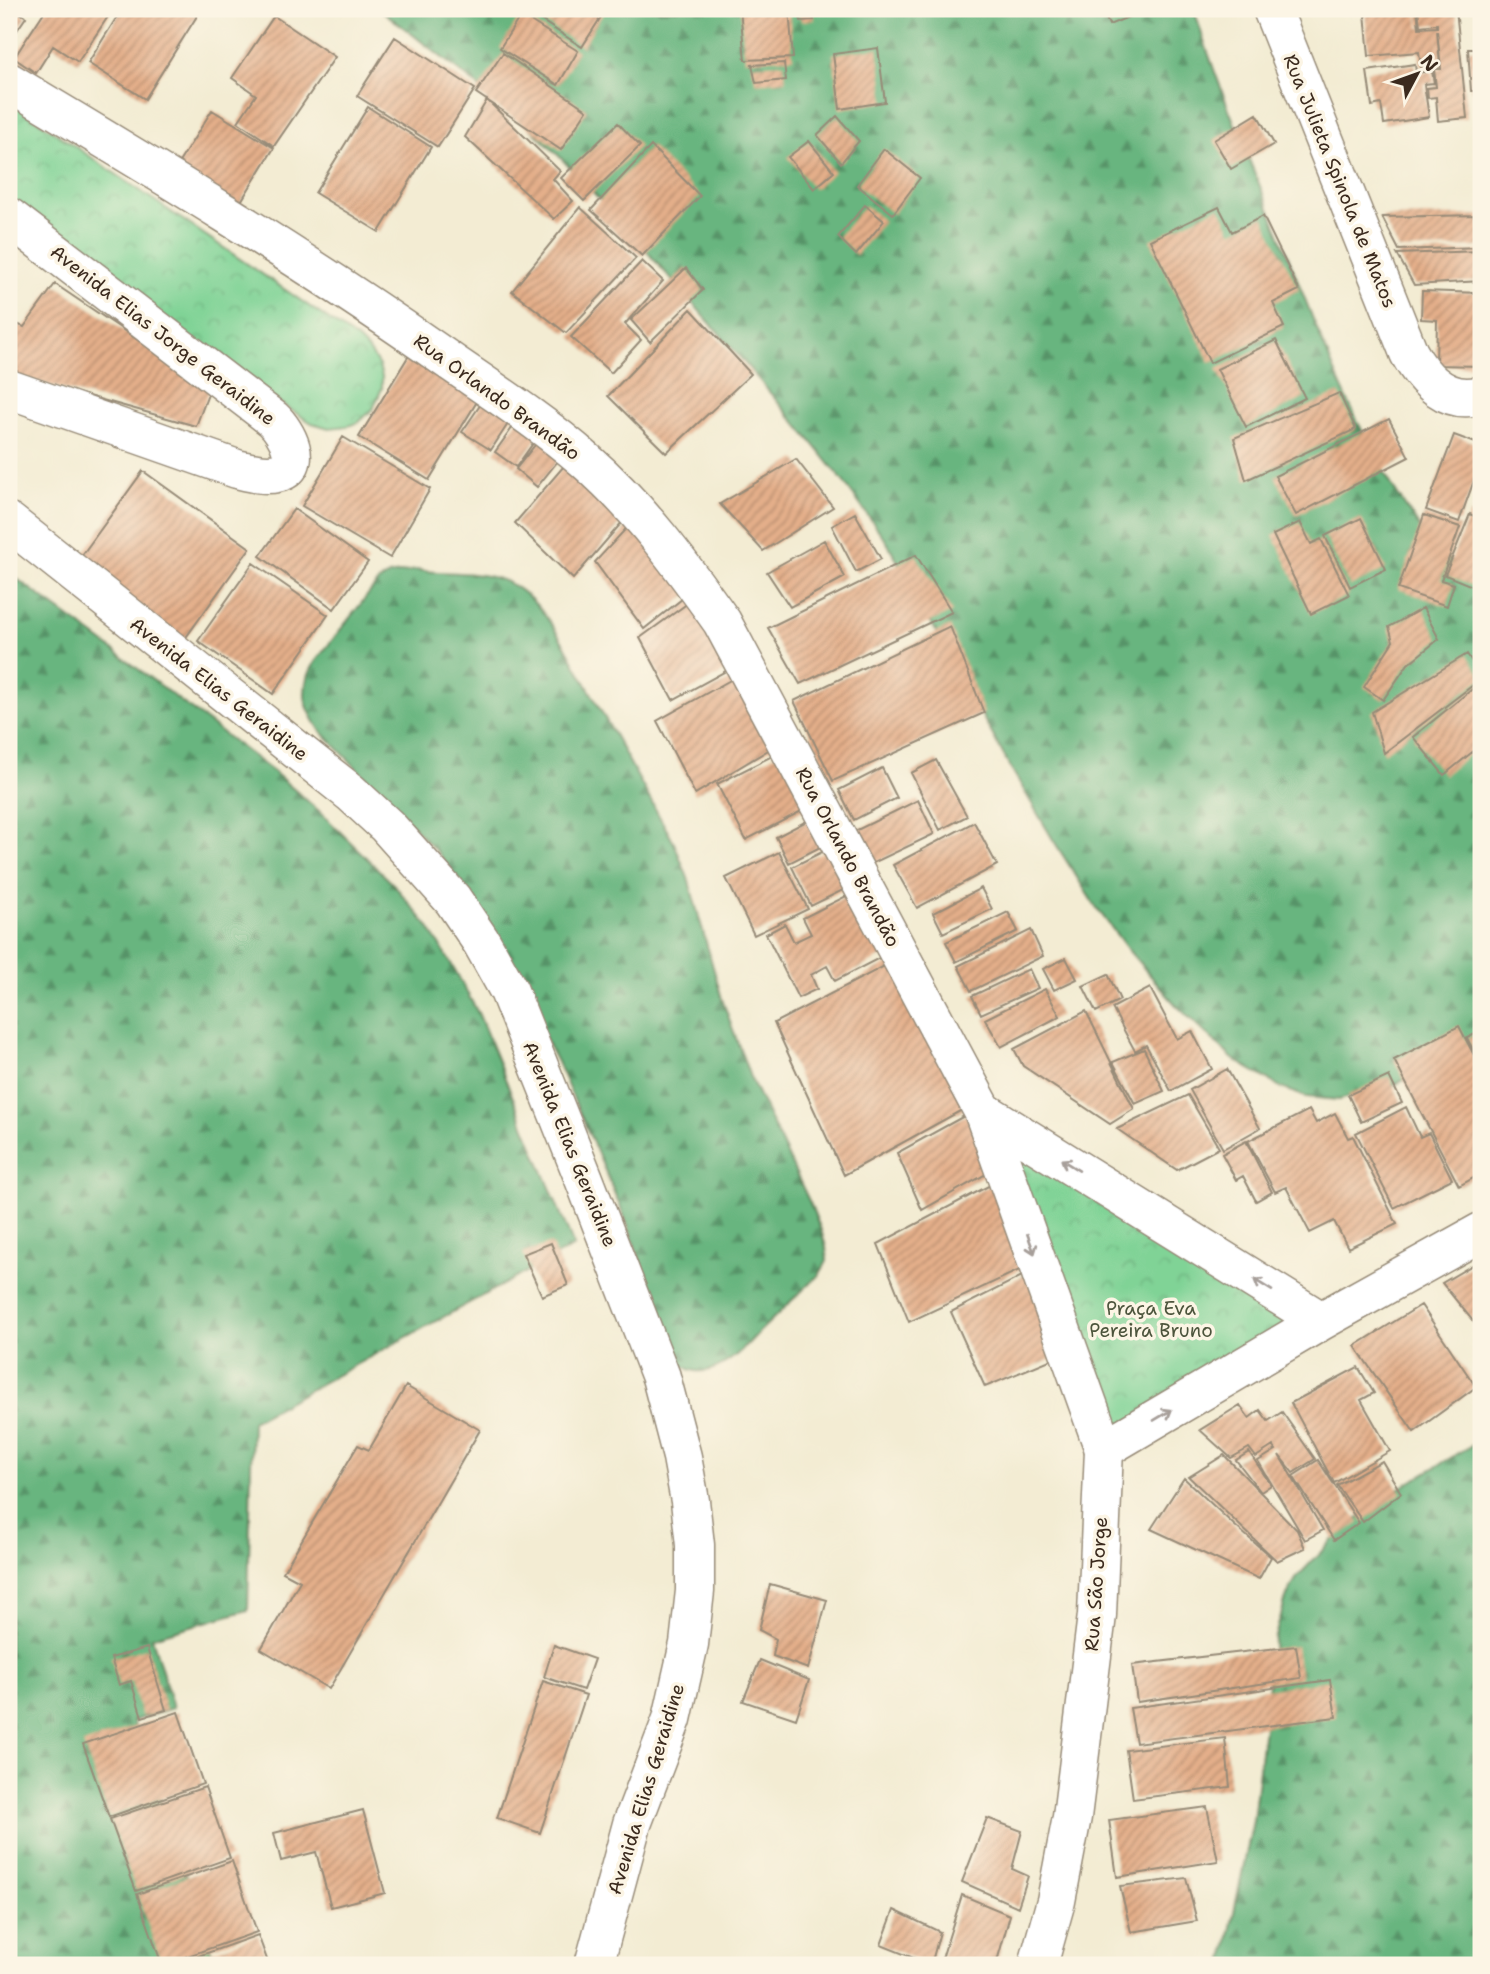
<svg xmlns="http://www.w3.org/2000/svg" width="1490" height="1974" viewBox="0 0 1490 1974" font-family="'Shantell Sans',sans-serif">
<defs>
<pattern id="forest-firs" width="22" height="20" patternUnits="userSpaceOnUse" patternTransform="scale(1.75)"><rect width="22" height="20" fill="#68b57f"/><path d="M5 1l3.5 6h-7zM16 11l3.5 6h-7z" fill="#579367"/></pattern>
<pattern id="park-crowns" width="20" height="18" patternUnits="userSpaceOnUse" patternTransform="scale(1.75)"><rect width="20" height="18" fill="#80d396"/><path d="M2 6a3 3 0 1 1 6 0M12 15a3 3 0 1 1 6 0" fill="none" stroke="#70b581"/></pattern>
<pattern id="building-hatch" width="6" height="6" patternUnits="userSpaceOnUse" patternTransform="scale(1.75)"><rect width="6" height="6" fill="#e4af8a"/><path d="M-1 1l2-2M0 6l6-6M5 7l2-2" fill="none" stroke="#ba8f70"/></pattern>
</defs>
<rect width="100%" height="100%" fill="#fcf5e5"/>
<filter id="ink" filterUnits="userSpaceOnUse"><feTurbulence type="fractalNoise" baseFrequency=".0143" numOctaves="2"/><feDisplacementMap in="SourceGraphic" scale="14" xChannelSelector="R" yChannelSelector="G"/><feConvolveMatrix kernelMatrix="1 2 1 2 8 2 1 2 1" color-interpolation-filters="sRGB"/></filter>
<filter id="wash" filterUnits="userSpaceOnUse"><feTurbulence type="fractalNoise" baseFrequency=".00686" numOctaves="4" result="noise"/><feDisplacementMap in="SourceGraphic" scale="28" xChannelSelector="R" yChannelSelector="G"/><feGaussianBlur stdDeviation="1.57" result="paint"/><feColorMatrix in="noise" values="0 0 0 0 0 0 0 0 0 0 0 0 0 0 0 0 0 1.4 0 .05"/><feComposite in="paint" operator="in"/></filter>
<g filter="url(#wash)">
<rect width="100%" height="100%" fill="#f3ecd3"/>
<!-- forest -->
<path fill="url(#forest-firs)" stroke="#52704e" stroke-width="2" d="M380 9H1194C1216 83 1248 156 1277 228 1314 319 1390 541 1481 581V1042L1398 1083 1339 1100 1306 1097 1282 1088 1233 1059 1176 1005 1129 951 1093 903 1052 838 1008 763 887 542 843 481 811 441 726 341 619 220 559 156 524 122Z
M416 570C441 574 468 571 492 577 529 585 551 622 568 651L674 843 688 878 722 999 750 1077 810 1203 821 1230 826 1247 827 1261 819 1275C798 1294 779 1313 759 1332 748 1344 736 1357 722 1365 704 1375 686 1374 674 1356L627 1223 596 1149 557 1062 468 891 437 852 320 730C303 704 299 691 315 662L378 582 389 575Z
M9 573 100 640 275 773 319 811 395 886 428 926 455 970 479 1015 574 1246 252 1421 248 1610 152 1637 173 1708 133 1721 216 1965H9Z
M1481 1440V1965H1223L1253 1821 1274 1640 1287 1595 1297 1577 1342 1530 1400 1488Z"/>
<!-- park -->
<path fill="url(#park-crowns)" stroke="#5e7e5a" stroke-width="2" d="M9 101 357 339 370 352 379 366 382 377V388L373 409 359 422 348 426 329 428 312 423 251 385 9 205Z
M983 1111 1321 1321 1104 1449Z"/>
<g id="blocks">
<!-- building -->
<path fill="url(#building-hatch)" d="M9 9H14L26 17 9 42Z
M46 9H113L78 62 53 46 36 73 14 58Z
M122 9H186L197 16 145 99 88 63Z
M524 9H606L582 47Z
M740 9H789L793 58 745 60Z
M798 9H812L814 20 801 21Z
M1102 9H1148L1109 25Z
M1417 9 1419 28 1437 27V24L1420 26 1418 9H1456L1467 118 1438 121 1436 97 1428 98 1427 88 1436 87 1434 69H1441L1437 30 1440 66 1421 67 1419 52 1369 56 1365 13Z
M521 15 578 51 558 85 500 48Z
M274 16 335 57 274 146 238 122 256 95 232 78Z
M395 37 475 89 438 147 357 96Z
M878 48 885 102 840 109 833 54Z
M1468 49H1481V91H1471Z
M503 53 587 110 561 150 476 93Z
M784 63 786 80 756 83 752 65Z
M1415 64 1416 73 1432 71 1434 83 1424 84 1429 117 1384 124 1381 104 1372 106 1367 71Z
M487 100 560 171 553 179 573 201 554 219 465 137Z
M368 107 431 147 379 232 315 193Z
M212 110 274 148 235 211 173 172Z
M1257 114 1274 144 1231 169 1214 140Z
M837 116 859 141 841 163 817 135Z
M618 123 640 146 584 201 561 178Z
M809 141 834 172 814 189 788 157Z
M651 146 700 196 642 256 591 210Z
M884 149 920 178 893 214 857 185Z
M865 205 884 221 856 255 838 237Z
M580 207 636 258 566 333 512 291Z
M1219 207 1232 232 1263 216 1299 290 1273 303 1284 327 1210 363 1150 240Z
M1481 215V247L1399 250 1382 217Z
M1481 251V281L1414 285 1397 254Z
M642 261 663 281 625 324 641 340 611 373 571 337Z
M686 268 703 290 650 342 631 320Z
M55 284 210 389 196 426 9 374V321L24 327Z
M1422 291 1481 293V366L1436 365 1437 320 1421 319Z
M691 309 751 374 666 453 608 396Z
M1276 340 1305 398 1246 427 1217 369Z
M411 352 481 395 429 480 359 437Z
M1339 393 1356 429 1246 480 1234 438Z
M487 395 515 413 491 450 462 432Z
M520 417 541 432 516 467 495 452Z
M1389 419 1409 457 1296 515 1275 476Z
M543 435 565 452 537 487 516 469Z
M1454 435 1481 445V461L1459 522 1426 510Z
M343 437 430 489 390 558 302 506Z
M570 459 630 513 573 579 515 523Z
M796 459 833 507 763 551 720 504Z
M143 471 250 548 184 640 77 562Z
M294 509 368 562 334 609 260 556Z
M855 513 881 559 856 572 832 526Z
M1470 514 1481 519V578L1477 588 1445 575Z
M1424 515 1460 527 1441 580 1454 584 1447 606 1398 589Z
M1361 518 1386 569 1350 587 1325 536Z
M634 520 692 591 644 629 595 562Z
M1300 522 1311 544 1321 539 1349 595 1311 614 1273 535Z
M824 540 845 577 790 607 767 572Z
M916 555 952 612 800 684 768 628Z
M253 563 328 615 273 694 198 641Z
M695 598 737 665 673 700 640 638Z
M1423 608 1439 639 1408 664 1383 700 1364 687 1393 641 1389 627Z
M950 626 984 713 833 781 794 701Z
M1467 654 1481 675V679L1384 753 1372 712Z
M743 673 780 743 695 794 657 721Z
M1481 682V745L1444 775 1413 737Z
M784 750 813 805 746 840 717 784Z
M936 760 967 816 940 830 911 773Z
M882 768 897 798 854 820 839 790Z
M918 800 934 834 871 864 855 831Z
M820 814 834 840 789 863 776 837Z
M974 822 997 865 917 908 893 865Z
M836 845 855 884 811 906 792 867Z
M779 852 808 909 754 935 726 878Z
M981 888 992 909 943 933 933 913Z
M860 889 891 952 835 981 827 966 811 975 817 989 798 998 766 934 785 924 794 942 811 934 803 918Z
M1008 912 1018 931 956 962 946 942Z
M1031 930 1043 956 971 991 958 966Z
M1066 958 1077 979 1054 990 1043 969Z
M896 960 971 1105 844 1175 774 1023Z
M1029 969 1038 988 981 1014 972 996Z
M1108 974 1120 1000 1096 1012 1083 986Z
M1150 988 1177 1039 1192 1031 1212 1069 1171 1091 1146 1045 1135 1051 1112 1008Z
M1045 989 1060 1016 1001 1047 985 1019Z
M1086 1011 1134 1109 1110 1124 1023 1066 1014 1049Z
M1459 1026 1481 1069V1174L1459 1186 1394 1060Z
M1481 1031V1066L1467 1038Z
M1144 1049 1164 1091 1135 1104 1113 1062Z
M1227 1069 1260 1128 1223 1149 1190 1090Z
M1389 1076 1402 1103 1361 1122 1348 1095Z
M1188 1095 1219 1148 1177 1170 1117 1129Z
M1406 1107 1420 1137 1429 1133 1452 1179 1394 1208 1356 1133Z
M1309 1110 1316 1123 1335 1113 1348 1138 1353 1136 1397 1224 1348 1248 1334 1221 1310 1233 1286 1187 1275 1192 1248 1141Z
M966 1115 993 1170 922 1210 897 1153Z
M1246 1141 1272 1192 1256 1201 1243 1176 1236 1180 1222 1154Z
M998 1181 1030 1265 909 1322 878 1244Z
M551 1243 568 1285 542 1296 523 1254Z
M1481 1260V1331L1442 1283Z
M1032 1271 1062 1355 985 1387 951 1312Z
M1421 1305 1476 1387 1414 1432 1355 1346Z
M1358 1367 1374 1393 1361 1400 1390 1451 1334 1483 1291 1403Z
M406 1386 480 1430 329 1689 261 1649 300 1581 283 1572 358 1445 369 1450Z
M1240 1405 1249 1418 1260 1410 1268 1421 1282 1412 1315 1459 1293 1473 1279 1455 1323 1530 1305 1540 1258 1461 1276 1450 1273 1446 1256 1457 1249 1448 1231 1458 1200 1430Z
M1249 1452 1271 1485 1261 1492 1236 1460Z
M1224 1455 1297 1530 1305 1548 1277 1561 1189 1477Z
M1318 1460 1359 1523 1334 1540 1293 1476Z
M1382 1461 1401 1493 1363 1522 1337 1485Z
M1184 1478 1234 1525 1271 1557 1259 1579 1151 1529Z
M770 1584 827 1600 808 1669 773 1656 776 1639 759 1630Z
M554 1645 594 1659 583 1690 544 1677Z
M1296 1646 1301 1678 1137 1702 1132 1665Z
M147 1648 166 1710 142 1717 131 1681 119 1685 111 1658Z
M760 1660 809 1680 796 1719 743 1701Z
M1330 1680 1336 1717 1136 1743 1130 1708Z
M543 1681 586 1695 540 1833 497 1818Z
M178 1712 203 1784 109 1817 83 1744Z
M1225 1738 1230 1787 1133 1799 1126 1750Z
M205 1787 230 1858 136 1891 110 1819Z
M1207 1807 1218 1861 1117 1877 1109 1820Z
M363 1810 385 1893 331 1907 316 1852 281 1861 274 1833Z
M987 1818 1022 1831 1012 1869 1028 1876 1018 1907 962 1882Z
M232 1861 257 1932 162 1965 137 1894Z
M1186 1878 1197 1921 1131 1932 1120 1886Z
M962 1895 1010 1915 996 1965H940Z
M894 1910 940 1932 931 1965 881 1945Z
M258 1935 269 1965H173Z"/>
</g>
</g>
<g filter="url(#ink)">
<use href="#blocks" fill-opacity="0" stroke="#978b78" stroke-width="2"/>
<g fill="none" stroke-linecap="round" stroke-linejoin="round">
<defs>
<path id="street" d="M1272 9 1409 353C1424 380 1447 405 1481 395
M9 217 273 419C286 431 306 467 277 473 264 476 250 472 237 469L9 389
M9 522 351 793 387 826 453 900 482 943 509 991 584 1179 661 1377 682 1457 690 1501 695 1545V1591L689 1644 672 1719 632 1824 594 1965
M1038 1965 1056 1901 1072 1817 1097 1615 1104 1449"/>
<path id="secondary" d="M9 82C153 168 297 255 435 351 485 386 539 420 585 460 639 507 681 564 722 622L983 1111 1104 1449 1321 1321 1481 1232
M983 1111 1321 1321"/>
</defs>
<!-- street casing -->
<use href="#street" stroke="#978b78" stroke-width="41"/>
<!-- secondary casing -->
<use href="#secondary" stroke="#978b78" stroke-width="41"/>
<!-- street -->
<use href="#street" stroke="#fff" stroke-width="38"/>
<!-- secondary -->
<use href="#secondary" stroke="#fff" stroke-width="38"/>
</g>
<!-- one-way arrows -->
<defs><path id="oneway-shaft" d="M-6 0H5M1.5-3L5.5 0L1.5 3" fill="none" stroke-width="1.6" stroke-linecap="round" stroke-linejoin="round" transform="scale(1.75)"/></defs>
<g stroke="#a79f9a">
<use href="#oneway-shaft" transform="translate(1070 1165) rotate(-148)"/>
<use href="#oneway-shaft" transform="translate(1031 1244) rotate(70)"/>
<use href="#oneway-shaft" transform="translate(1263 1285) rotate(-148)"/>
<use href="#oneway-shaft" transform="translate(1163 1415) rotate(-31)"/>
</g>
</g>
<g text-anchor="middle" dominant-baseline="central" stroke-width="7" stroke-linejoin="round" paint-order="stroke">
<!-- street labels -->
<g font-size="19" fill="#3b2a1e" stroke="#fcf5e5">
<text transform="translate(1340 181) rotate(68)">Rua Julieta Spinola de Matos</text>
<text transform="translate(163 335) rotate(38)">Avenida Elias Jorge Geraidine</text>
<text transform="translate(497 397) rotate(36)">Rua Orlando Brandão</text>
<text transform="translate(219 689) rotate(38)">Avenida Elias Geraidine</text>
<text transform="translate(848 857) rotate(62)">Rua Orlando Brandão</text>
<text transform="translate(570 1144) rotate(68)">Avenida Elias Geraidine</text>
<text transform="translate(1096 1584) rotate(-86)">Rua São Jorge</text>
<text transform="translate(646 1789) rotate(-73)">Avenida Elias Geraidine</text>
</g>
<!-- park labels -->
<g font-size="19" fill="#4c543c" stroke="#fcf5e5">
<text x="1151" y="1308">Praça Eva<tspan x="1151" dy="22">Pereira Bruno</tspan></text>
</g>
</g>
<!-- margin -->
<rect width="1490" height="1974" fill="none" stroke="#fcf5e5" stroke-width="35"/>
<!-- north arrow -->
<g transform="translate(1417 74) rotate(49)" stroke="#fcf5e5" stroke-width="5" paint-order="stroke">
<path d="M0-5L12 26L0 18L-12 26Z" fill="#3b2a1e"/>
<text y="-10" font-size="19" font-weight="bold" text-anchor="middle" fill="#3b2a1e">N</text>
</g>
</svg>
